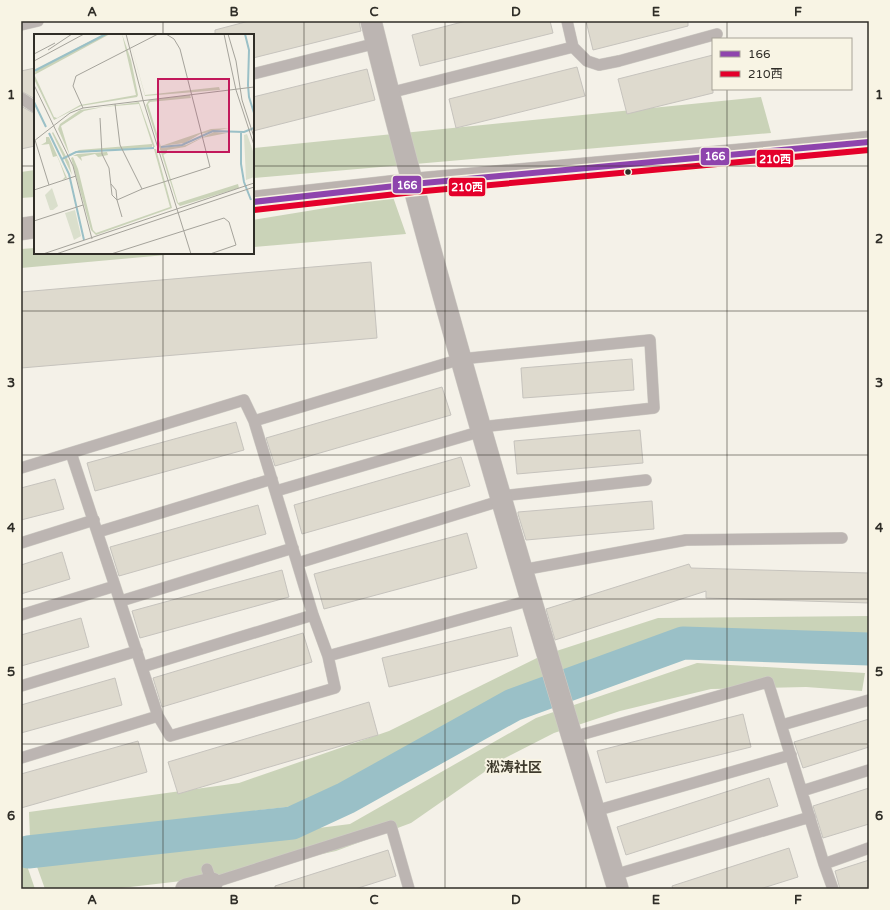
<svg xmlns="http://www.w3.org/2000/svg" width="890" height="910" viewBox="0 0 890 910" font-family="'Varela Round','Noto Sans SC',sans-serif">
<rect width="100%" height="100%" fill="#f4f1e8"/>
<!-- forest -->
<path fill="#cad3b8" d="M761 97 771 133 253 178V148Z
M35 170V197L21 198V172Z
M393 197 406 234 253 247V220Z
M35 248V253H188L21 268V249Z
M869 616V640L689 634 529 687 330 802 30 837 29 812 239 783 389 731 541 656 658 618Z
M697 663 865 673 862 691 806 687 711 689 620 711 554 733 503 759 411 823 336 851 216 877 113 889H45L36 864 350 824 536 718Z
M21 848 35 889H21Z"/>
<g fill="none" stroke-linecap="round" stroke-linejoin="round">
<!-- river -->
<path stroke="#9ac0c7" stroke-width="33" d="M28 852 292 823 346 798 513 705 683 643 869 649"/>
</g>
<!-- building -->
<path fill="#dedace" stroke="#c6c3bd" d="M249 21H359L361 31 253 58V35H215V30Z
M466 21H550L553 33 420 66 412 35Z
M586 21H688V26L593 50Z
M713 55V93L627 114 618 79Z
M577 67 585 96 456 128 449 99Z
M35 68V99L21 91V71Z
M367 69 375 100 253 131V97Z
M21 106 35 114V146L21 149Z
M371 262 377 338 21 368V292Z
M632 359 634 390 523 398 521 368Z
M442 387 451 415 275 466 266 438Z
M236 422 244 450 95 491 87 463Z
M640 430 643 463 517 474 514 441Z
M461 457 470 486 302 534 294 505Z
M55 479 64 509 21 520V488Z
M652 501 654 529 526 540 518 514V512Z
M258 505 266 534 119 576 110 547Z
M467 533 477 568 324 609 314 574Z
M62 552 70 579 21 594V565Z
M689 564 691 568 869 573V603L706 598V591L555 640 546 609Z
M282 570 289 597 140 638 132 611Z
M81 618 89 647 21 666V635Z
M511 627 518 656 389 687 382 658Z
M303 633 312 662 162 707 153 678Z
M115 678 122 705 21 733V705Z
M369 702 378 735 178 794 168 762Z
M743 714 751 747 606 783 597 751Z
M869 719V747L803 768 794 742Z
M138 741 147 772 21 808V774Z
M769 778 778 806 626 855 617 827Z
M869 788V824L823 838 813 806Z
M789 848 798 877 760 889H673L672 886Z
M388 850 396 876 355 889H275V886Z
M869 860V889H840L835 871Z"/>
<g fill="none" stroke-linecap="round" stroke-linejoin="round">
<defs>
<path id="service" d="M567 21 573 47
M21 25 38 21
M253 74 377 43
M389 93 573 47 587 61 599 65 619 61 717 34
M21 98 35 107
M71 453 158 716 170 736 335 688 328 656 313 615 254 421
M21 468 244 400 254 421 461 359 650 340 654 408 481 427
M276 491 482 431
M502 496 646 480
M98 532 272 479
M21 543 94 520
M298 563 503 500
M522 570 686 540 842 538
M121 601 293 548
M21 615 115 586
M328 656 531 600
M142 667 313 615
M21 686 137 651
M782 725 869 700
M573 737 768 682 824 864 833 889
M21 758 158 716
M802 791 869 770
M595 811 791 755
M824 864 869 848
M207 869 213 887
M614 875 810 817
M212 883 391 826 409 889"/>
<path id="minor" d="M371 21C443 313 531 601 618 889
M186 889 212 883"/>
<path id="secondary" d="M253 202 413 184 781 151 869 142
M21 229 35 227"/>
</defs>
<!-- service casing -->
<use href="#service" stroke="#d0cdc6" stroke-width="12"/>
<!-- minor casing -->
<use href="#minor" stroke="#d0cdc6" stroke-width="22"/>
<!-- secondary casing -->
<use href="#secondary" stroke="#d0cdc6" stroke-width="23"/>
<!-- service -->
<use href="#service" stroke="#bcb5b2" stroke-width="11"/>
<!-- minor -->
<use href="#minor" stroke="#bcb5b2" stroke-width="21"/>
<!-- secondary -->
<use href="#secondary" stroke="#bbb3af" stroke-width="22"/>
<defs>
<path id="bus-1" d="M253 202 413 184 869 142"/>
<path id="bus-2" d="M254 210 414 192 869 150"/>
</defs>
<!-- bus-1 casing -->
<use href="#bus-1" stroke="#f8f4e4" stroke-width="9"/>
<!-- bus-2 casing -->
<use href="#bus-2" stroke="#f8f4e4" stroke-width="9"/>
<!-- bus-1 -->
<use href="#bus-1" stroke="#8e44ad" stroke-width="6"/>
<!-- bus-2 -->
<use href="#bus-2" stroke="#e4002b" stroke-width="6"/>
</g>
<!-- grid -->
<path fill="none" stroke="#2f2d27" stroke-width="1" stroke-opacity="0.55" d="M163 21V35M304 21V889M445 21V889M586 21V889M727 21V39M727 89V889M21 166H35M253 166H869M163 253V889M21 311H869M21 455H869M21 599H869M21 744H869"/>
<!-- markers -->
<circle fill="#2f2d27" stroke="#f8f4e4" stroke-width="1.5" cx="628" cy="172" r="3.5"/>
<g text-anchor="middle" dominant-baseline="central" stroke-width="4" stroke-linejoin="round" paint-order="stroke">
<!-- neighbourhood labels -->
<g font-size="14" font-weight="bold" fill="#3e3a2d" stroke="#f8f4e4">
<text x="514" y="767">淞涛社区</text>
</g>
</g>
<!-- overview -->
<g transform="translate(34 34)">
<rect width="220" height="220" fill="#f4f1e8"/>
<path d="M213 100 220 120V143L212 146 210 101ZM18 154 24 172 19 176H16L11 161ZM41 176 47 202 40 206 31 179Z" fill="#dadfcc"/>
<path d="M70 0H76L0 41 3 35ZM88 0 97 26 104 61 103 63 47 72 20 86 0 45 1 42 20 83 23 84 46 71 102 61ZM94 0 111 61 185 53 186 56 111 62ZM156 61 157 64 116 68 114 70 144 169 204 150 205 154 146 172 143 169 112 71 115 66ZM105 68 121 113H119L105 70 69 73 50 77 27 92 36 122 24 95 26 90 46 76ZM195 94 166 100 151 109 127 112 177 95ZM19 98 35 128 38 141 18 99ZM180 98 193 99 168 104 151 113 133 116V119L129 121 127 114 152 111ZM12 103H15L33 144 28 146 31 143 26 129 23 122 19 123 15 110 7 111 12 108ZM118 110V113L39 119 45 116ZM120 115H122L138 174 62 201 57 196 37 124 39 123 44 135 59 196 62 199 136 173ZM73 118 74 121 64 123 61 120 47 123 48 127 43 122H39L43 120Z" fill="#cad3b8"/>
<path fill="none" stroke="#9ac0c7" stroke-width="2" d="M211 0 215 16 214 51M0 37 72 0M214 51 215 63 220 79M0 68 12 93M207 98V130L210 148 217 166M15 99 35 140 50 206M127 113 148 111 179 97 210 98 220 94M28 125 42 118 120 114"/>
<path fill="none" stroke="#a5a39b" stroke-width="1" d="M92 0 109 66 157 220M190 0 202 56 220 111M194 0 202 27 208 66 220 103M14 16 38 0M0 20 21 9M0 27 50 0M0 51 39 132 58 205M81 70 86 111 108 155 176 133 146 15 140 5 132 0M49 74 39 52 42 42 124 0M66 84 68 120 75 134 78 161 83 166 88 183M1 106 15 151M0 107 36 79 49 74 220 53M77 150 82 156 83 166 108 155M0 156 42 142M0 187 49 171M9 220 220 149M22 220 220 153M77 220 190 184 195 188 202 211 176 220"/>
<path fill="#c2185b" fill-opacity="0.15" stroke="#c2185b" stroke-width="2" d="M124 45H195V118H124Z"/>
<rect width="220" height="220" fill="none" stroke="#2f2d27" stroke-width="2"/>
</g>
<g stroke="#f8f4e4" stroke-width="1.5">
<rect x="700" y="147" width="30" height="19" rx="4" fill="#8e44ad"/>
<rect x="756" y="149" width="38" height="19" rx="4" fill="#e4002b"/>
<rect x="392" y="175" width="30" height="19" rx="4" fill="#8e44ad"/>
<rect x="448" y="177" width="38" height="20" rx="4" fill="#e4002b"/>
</g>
<g font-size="11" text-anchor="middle" font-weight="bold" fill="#fff">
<text x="715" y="160">166</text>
<text x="775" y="163">210西</text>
<text x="407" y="189">166</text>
<text x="467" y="191">210西</text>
</g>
<!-- border -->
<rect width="890" height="910" fill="none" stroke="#f8f4e4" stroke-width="44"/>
<!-- legend -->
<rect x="712" y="38" width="140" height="52" fill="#f8f4e4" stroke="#a8a498"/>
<rect x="720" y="51" width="20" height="6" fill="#8e44ad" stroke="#a8a498"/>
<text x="748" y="58" font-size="12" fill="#2f2d27">166</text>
<rect x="720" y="71" width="20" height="6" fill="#e4002b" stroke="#a8a498"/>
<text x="748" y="78" font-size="12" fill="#2f2d27">210西</text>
<rect x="22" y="22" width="846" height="866" fill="none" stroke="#2f2d27" stroke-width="1.5"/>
<g font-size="13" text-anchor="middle" font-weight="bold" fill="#2f2d27">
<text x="92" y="16">A</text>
<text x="234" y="16">B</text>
<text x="374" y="16">C</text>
<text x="516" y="16">D</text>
<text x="656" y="16">E</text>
<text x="798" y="16">F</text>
<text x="11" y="99">1</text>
<text x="879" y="99">1</text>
<text x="11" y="243">2</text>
<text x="879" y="243">2</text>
<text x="11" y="387">3</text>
<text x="879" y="387">3</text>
<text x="11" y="532">4</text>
<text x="879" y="532">4</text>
<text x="11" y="676">5</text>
<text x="879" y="676">5</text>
<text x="11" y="820">6</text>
<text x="879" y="820">6</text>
<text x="92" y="904">A</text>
<text x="234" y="904">B</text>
<text x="374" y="904">C</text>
<text x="516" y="904">D</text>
<text x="656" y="904">E</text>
<text x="798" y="904">F</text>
</g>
</svg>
